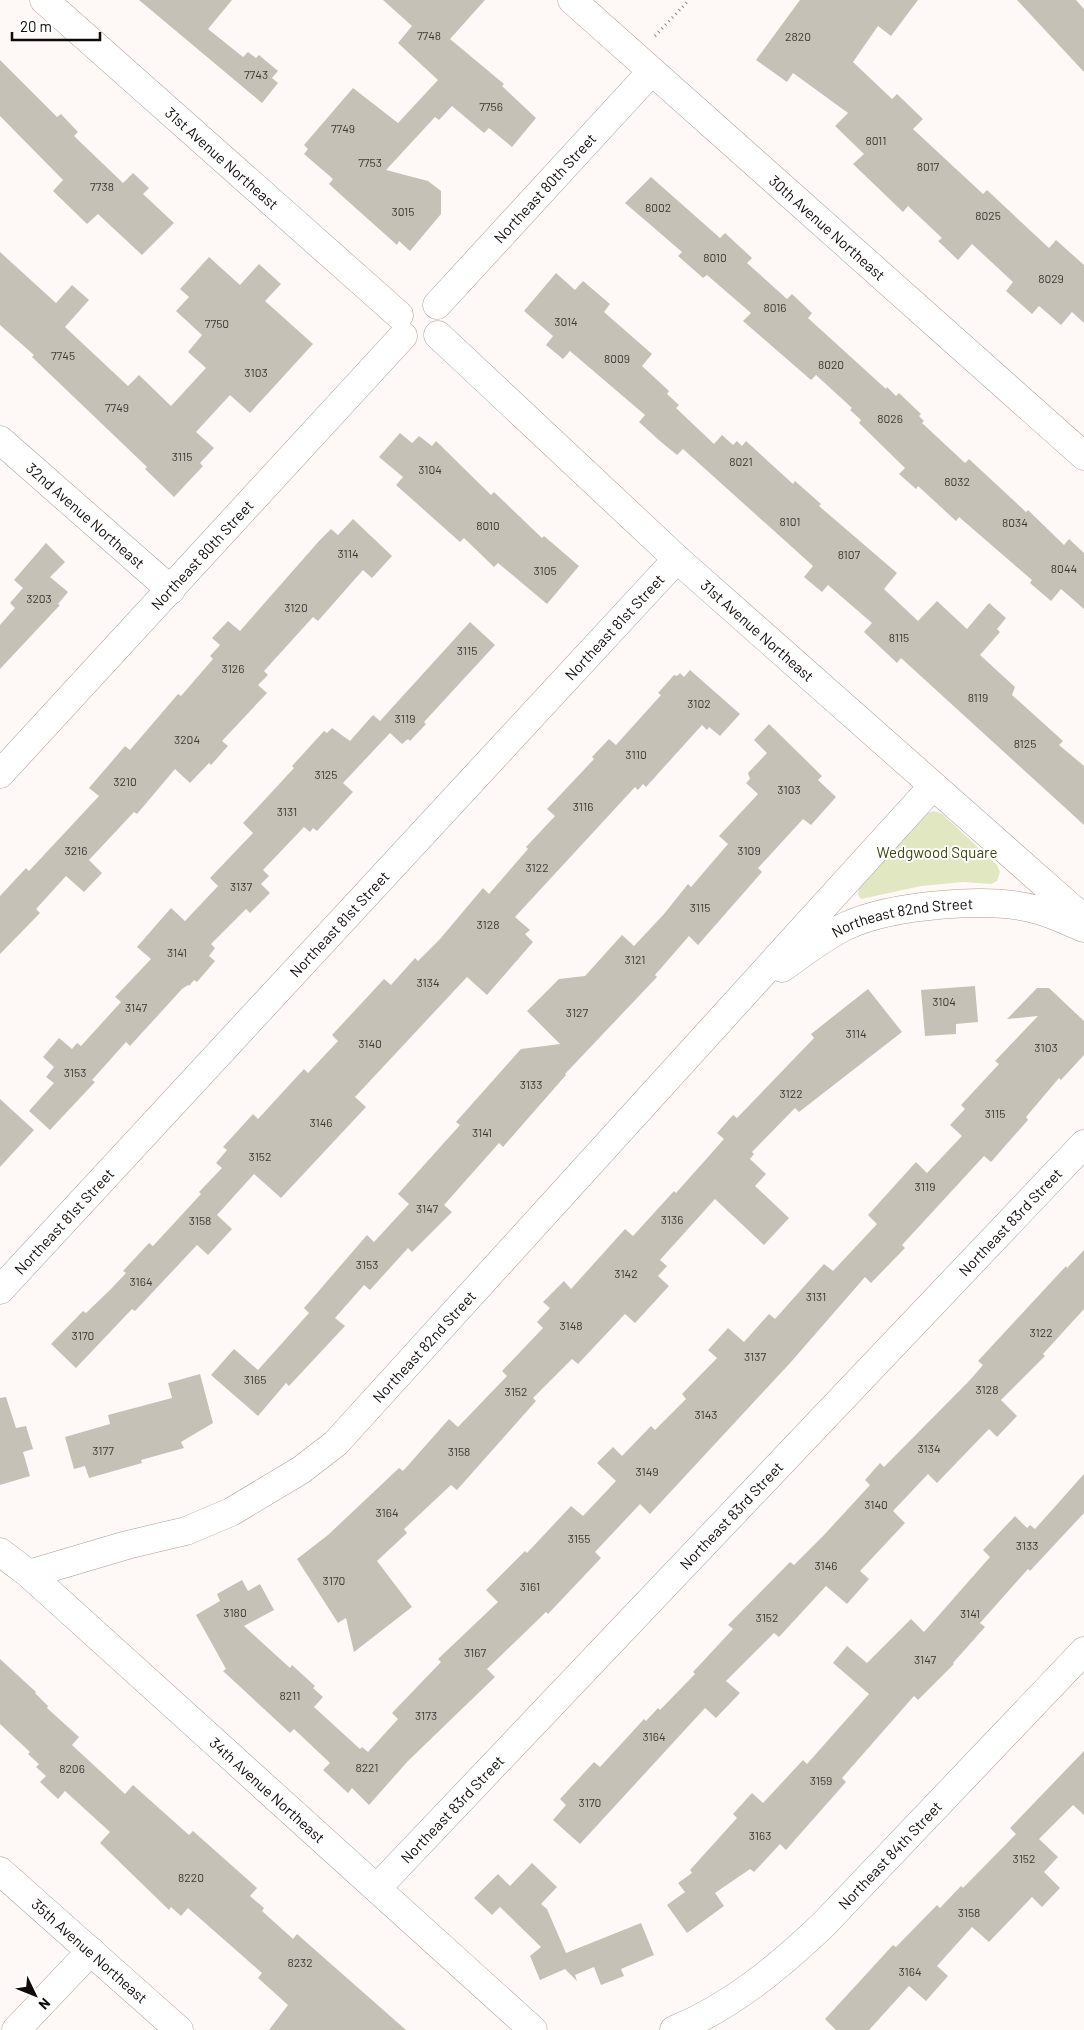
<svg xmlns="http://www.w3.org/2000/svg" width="1084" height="2030" viewBox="0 0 1084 2030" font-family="Barlow,sans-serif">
<rect width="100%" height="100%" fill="#fef9f6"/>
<!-- green -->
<path fill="#e0e7c1" d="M934 811 942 814 997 865 1000 872 997 881 991 884 963 882 921 886 861 899 858 895 859 888 928 813Z"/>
<!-- building -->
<path fill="#c6c1b6" d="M139 0H232L208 29 243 57 248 52 256 58 259 55 278 71 272 78 278 83 262 103Z
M383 0H485L450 39 504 84 502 86 536 118 512 147 489 128 484 133 452 106 439 120 435 117 386 170 428 181 441 191V214L410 251 399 241 397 245 341 195 329 184 333 179 304 154 308 149 304 145 353 88 398 123 438 80 398 43 412 26Z
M800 0H918L891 36 878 26 853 62 892 99 897 94 923 119 913 129 983 194 987 190 1049 248 1056 240 1084 265V323L1072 312 1061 325 1039 306 1032 314 1006 291 1013 282 972 244 958 260 938 241 942 238 908 206 903 212 853 164 864 154 835 126 848 113 793 73 787 82 756 60Z
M1017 0H1076L1084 9V72Z
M0 60 57 117 61 114 78 132 74 136 123 183 133 173 149 188 143 194 174 223 142 255 98 214 87 224 53 191 63 180 0 116Z
M651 177 720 238 725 233 752 258 747 263 787 299 792 294 812 313 808 318 886 389 887 387 896 396 899 393 921 414 919 416 924 421 922 423 965 463 969 459 1026 512 1028 510 1064 545 1069 539 1084 553V609L1061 589 1051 601 1030 583 1032 580 959 517 956 521 918 486 916 489 899 474 905 468 859 423 861 420 850 410 852 408 816 375 811 380 743 321 751 313 707 275 703 278 678 256 682 252 625 203Z
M0 252 56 303 72 285 89 300 65 327 128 386 139 375 171 406 206 368 188 352 202 335 176 311 189 297 180 289 209 257 240 285 259 264 281 284 265 301 313 344 250 413 230 395 196 432 214 448 200 463 203 466 174 497 145 469 147 467 32 357 34 355 0 325Z
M556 273 575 290 583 281 610 304 604 312 652 354 642 366 669 391 667 394 679 405 676 408 714 444 722 435 733 445 737 441 742 446 746 441 793 484 795 481 821 504 819 506 897 573 884 589 918 621 937 601 967 629 989 603 1006 618 997 629 1000 632 980 655 1015 687 1012 695 1063 741 1059 745 1084 766V825L901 658 897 663 864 632 872 623 828 585 822 592 804 577 813 566 683 449 677 455 661 442 639 422 645 415 570 351 563 359 546 345 553 336 524 311Z
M400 433 412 443 419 436 432 446 436 441 491 495 494 492 542 538 544 536 579 566 547 604 498 563 494 567 464 538 460 542 396 485 403 477 379 457Z
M353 519 392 556 372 578 363 570 318 621 313 617 264 671 268 675 258 685 267 693 222 741 228 746 211 765 209 763 190 783 175 769 137 814 134 812 89 860 102 873 84 892 66 876 36 909 40 913 0 954V896L26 868 29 871 99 796 89 788 125 746 130 750 178 694 181 696 213 659 210 656 220 645 212 638 228 621 240 631 319 541 331 529 338 535Z
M46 543 65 562 50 577 68 592 58 604 60 605 0 669V625L15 608 10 603 23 588 14 580Z
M470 622 495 645 424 722 426 724 410 741 408 739 402 744 390 733 343 783 353 792 317 831 313 828 310 832 304 827 263 870 269 876 261 884 270 893 250 913 246 909 211 944 215 948 209 956 215 961 197 982 194 980 189 986 188 985 182 989 130 1046 126 1042 92 1080 95 1082 50 1130 29 1111 54 1083 46 1077 54 1067 43 1057 59 1038 72 1049 77 1043 81 1046 121 1002 115 997 151 959 137 947 171 908 185 921 218 886 210 878 253 833 243 823 294 768 292 766 324 731 327 733 332 728 350 741 373 715 380 721Z
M690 670 740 714 720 736 709 727 707 730 702 725 646 787 643 784 638 790 635 787 515 917 530 930 525 934 533 942 487 995 467 977 355 1097 366 1107 281 1198 254 1174 217 1215 232 1229 208 1255 197 1245 135 1311 132 1309 76 1368 51 1344 83 1311 86 1313 110 1290 126 1273 123 1271 149 1243 153 1246 201 1194 199 1192 222 1168 216 1163 227 1150 223 1147 253 1114 258 1119 304 1069 308 1073 338 1041 332 1035 384 979 391 985 415 958 418 961 440 939 483 888 489 894 528 849 526 847 555 816 547 809 594 759 592 757 609 739 616 745 661 695 658 693 674 675 677 676 680 673 684 677Z
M769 724 822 776 818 780 836 797 811 825 803 819 758 868 762 872 698 945 689 936 655 975 657 977 565 1074 566 1075 503 1147 499 1143 444 1205 452 1212 412 1252 408 1248 370 1290 364 1285 335 1318 345 1326 289 1386 286 1383 258 1416 211 1375 234 1349 258 1370 309 1313 304 1308 367 1235 374 1242 409 1204 398 1194 460 1125 456 1122 521 1049 560 1044 527 1011 559 979 585 976 622 935 634 946 664 914 688 884 691 887 728 844 719 836 758 794 746 783 750 779 748 773 767 753 754 740Z
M975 986 978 1022 956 1024V1034L925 1036 921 990Z
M1037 988H1049L1084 1021V1055L1061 1080 1059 1078 1026 1117 1028 1120 991 1162 984 1156 902 1245 905 1248 871 1283 865 1277 791 1362 650 1514 640 1504 595 1552 601 1558 548 1614 546 1612 487 1669 495 1677 408 1761 369 1805 352 1788 348 1793 323 1770 330 1763 294 1729 290 1733 223 1671 226 1669 196 1615 220 1601 217 1594 242 1580 248 1591 260 1584 274 1610 244 1626 290 1668 292 1665 315 1686 313 1688 323 1697 314 1707 360 1749 362 1747 368 1752 398 1719 392 1713 441 1662 438 1659 498 1602 486 1590 525 1551 527 1553 571 1506 583 1516 616 1481 597 1463 613 1447 622 1456 651 1426 655 1430 686 1399 682 1394 717 1358 708 1350 728 1328 744 1342 769 1314 775 1319 824 1264 833 1271 877 1224 868 1215 916 1162 927 1173 962 1136 950 1125 965 1109 961 1105 999 1064 995 1061 1038 1016 1007 1019Z
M868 989 902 1032 799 1112 795 1108 752 1152 754 1154 750 1159 766 1174 755 1186 789 1218 764 1245 715 1199 660 1260 667 1266 658 1276 669 1286 635 1323 625 1314 578 1364 572 1359 533 1398 536 1401 457 1490 451 1485 404 1529 407 1533 377 1561 412 1607 354 1652 346 1618 338 1623 297 1559 328 1535 399 1468 403 1471 449 1419 458 1427 507 1376 502 1371 543 1328 537 1322 550 1308 543 1302 564 1281 571 1289 625 1229 633 1236 674 1191 676 1193 724 1139 717 1133 733 1115 737 1118 814 1038 811 1034Z
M0 1099 34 1130 0 1167Z
M1084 1250V1309L1043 1354 1045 1356 1001 1400 1017 1416 997 1437 989 1429 937 1483 928 1474 893 1511 905 1523 860 1571 869 1579 847 1604 826 1586 779 1637 774 1633 726 1681 740 1693 716 1718 705 1708 580 1844 553 1820 566 1805 560 1799 594 1762 600 1767 644 1719 646 1721 658 1708 660 1710 695 1674 693 1672 733 1629 728 1625 790 1562 794 1565 824 1535 870 1485 865 1480 880 1463 884 1467 970 1380 983 1365 978 1361 1066 1266 1067 1268Z
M200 1374 213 1423 181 1442 184 1448 141 1460 142 1463 89 1478 85 1466 74 1469 65 1437 110 1424 108 1415 172 1398 168 1383Z
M6 1397 16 1428 26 1426 33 1449 23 1452 30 1476 0 1485V1398Z
M1084 1474V1513L1030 1571 1028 1569 980 1623 985 1627 953 1663 954 1664 918 1700 914 1696 842 1778 846 1782 786 1850 780 1844 754 1872 750 1869 715 1893 724 1906 687 1933 667 1905 685 1892 678 1883 692 1873 690 1870 737 1818 733 1814 752 1793 763 1803 803 1760 807 1764 869 1694 833 1663 847 1646 867 1663 911 1619 924 1632 990 1557 983 1550 1015 1516 1027 1528 1030 1525 1035 1529Z
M0 1659 36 1692 35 1693 48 1706 47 1708 79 1737 72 1745 125 1794 133 1785 189 1835 193 1831 257 1888 250 1896 264 1908 262 1911 293 1939 297 1934 406 2030H269L288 2005 258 1978 262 1973 188 1908 181 1916 171 1907 169 1910 100 1843 110 1832 65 1791 58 1799 40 1782 46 1776 36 1767 39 1764 28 1754 30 1752 0 1724Z
M1084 1751V1815L1073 1805 1039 1839 1058 1857 1044 1872 1060 1888 1042 1907 1032 1897 989 1942 972 1927 937 1966 948 1976 926 2001 909 1986 869 2030H836L825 2019 893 1945 896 1947 937 1905 940 1908 961 1886 963 1888 1016 1834 1010 1828Z
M532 1863 557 1887 541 1904 547 1909 566 1953 641 1923 654 1955 621 1969 624 1976 601 1985 594 1967 575 1975 577 1981 565 1969 540 1980 530 1956 541 1947 500 1907 492 1915 474 1898 498 1874 510 1886Z"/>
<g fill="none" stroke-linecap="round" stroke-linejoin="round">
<defs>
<g id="minor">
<path id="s1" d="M44 0 399 315"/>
<path id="s2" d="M572 0 1084 456"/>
<path id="s3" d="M437 305 652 71"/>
<path id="s4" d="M438 335 677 559 1084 919"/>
<path id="s5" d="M0 440 171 590"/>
<path id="s6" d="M0 774 403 336"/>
<path id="s7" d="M782 968C802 954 823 937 846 926 891 905 990 896 1038 910 1053 914 1069 922 1084 928"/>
<path id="s8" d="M0 1290 677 559"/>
<path id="s9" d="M0 1552 29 1574 533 2030"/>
<path id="s10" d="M29 1574 127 1545 186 1531 231 1512 301 1470 336 1443 933 786"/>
<path id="s11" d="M377 1888 1084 1144"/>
<path d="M16 2030 91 1951"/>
<path id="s12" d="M674 2030C731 2007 780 1966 824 1924L1084 1651"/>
</g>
<g id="secondary">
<path id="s13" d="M0 1871 179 2030"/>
</g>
</defs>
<!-- minor casing -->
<use href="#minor" stroke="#a99e97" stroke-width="29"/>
<!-- secondary casing -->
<use href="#secondary" stroke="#a99e97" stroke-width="29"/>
<!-- path -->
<path stroke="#8a8583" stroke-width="3" stroke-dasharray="1 4" stroke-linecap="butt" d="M655 36 689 0"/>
<!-- minor -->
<use href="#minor" stroke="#fff" stroke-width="28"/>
<!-- secondary -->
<use href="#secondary" stroke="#fff" stroke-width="28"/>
</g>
<g text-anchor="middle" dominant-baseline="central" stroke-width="4" stroke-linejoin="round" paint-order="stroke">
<!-- number labels -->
<g font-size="12" fill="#3d3834">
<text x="429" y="35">7748</text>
<text x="798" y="36">2820</text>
<text x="256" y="74">7743</text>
<text x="491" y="106">7756</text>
<text x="343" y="128">7749</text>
<text x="876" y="140">8011</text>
<text x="370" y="162">7753</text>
<text x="928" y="166">8017</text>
<text x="102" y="186">7738</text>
<text x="658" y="207">8002</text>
<text x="403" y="211">3015</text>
<text x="988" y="215">8025</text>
<text x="715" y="257">8010</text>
<text x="1051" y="278">8029</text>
<text x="775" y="307">8016</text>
<text x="566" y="321">3014</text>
<text x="217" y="323">7750</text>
<text x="63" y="355">7745</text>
<text x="617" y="358">8009</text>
<text x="831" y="364">8020</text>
<text x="256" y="372">3103</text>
<text x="117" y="407">7749</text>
<text x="890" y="418">8026</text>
<text x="182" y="456">3115</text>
<text x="741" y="461">8021</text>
<text x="430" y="469">3104</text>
<text x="957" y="481">8032</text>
<text x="790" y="521">8101</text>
<text x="1015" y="522">8034</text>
<text x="488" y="525">8010</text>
<text x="348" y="553">3114</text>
<text x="849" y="554">8107</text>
<text x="1064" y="568">8044</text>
<text x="545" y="570">3105</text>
<text x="39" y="598">3203</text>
<text x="296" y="607">3120</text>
<text x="899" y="637">8115</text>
<text x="467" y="650">3115</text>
<text x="233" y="668">3126</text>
<text x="978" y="697">8119</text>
<text x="699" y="703">3102</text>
<text x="405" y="718">3119</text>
<text x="187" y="739">3204</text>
<text x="1025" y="743">8125</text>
<text x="636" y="754">3110</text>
<text x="326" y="774">3125</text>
<text x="125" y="781">3210</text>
<text x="789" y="789">3103</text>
<text x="583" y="806">3116</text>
<text x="287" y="811">3131</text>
<text x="76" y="850">3216</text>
<text x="749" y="850">3109</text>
<text x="537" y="867">3122</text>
<text x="241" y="886">3137</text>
<text x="700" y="907">3115</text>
<text x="488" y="924">3128</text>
<text x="177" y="952">3141</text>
<text x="635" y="959">3121</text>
<text x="428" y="982">3134</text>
<text x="944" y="1001">3104</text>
<text x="136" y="1007">3147</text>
<text x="577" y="1012">3127</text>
<text x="856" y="1033">3114</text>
<text x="370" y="1043">3140</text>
<text x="1046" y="1047">3103</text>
<text x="75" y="1072">3153</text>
<text x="531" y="1084">3133</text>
<text x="791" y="1093">3122</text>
<text x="995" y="1113">3115</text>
<text x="321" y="1122">3146</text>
<text x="482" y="1132">3141</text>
<text x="260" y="1156">3152</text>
<text x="925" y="1186">3119</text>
<text x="427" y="1208">3147</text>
<text x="672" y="1219">3136</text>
<text x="200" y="1220">3158</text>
<text x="367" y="1264">3153</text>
<text x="626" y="1273">3142</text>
<text x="141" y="1281">3164</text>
<text x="816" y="1296">3131</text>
<text x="571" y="1325">3148</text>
<text x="1041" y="1332">3122</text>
<text x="83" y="1335">3170</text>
<text x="755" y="1356">3137</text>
<text x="255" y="1379">3165</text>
<text x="987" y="1389">3128</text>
<text x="516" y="1391">3152</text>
<text x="706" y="1414">3143</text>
<text x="929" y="1448">3134</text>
<text x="103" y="1450">3177</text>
<text x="459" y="1451">3158</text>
<text x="647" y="1471">3149</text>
<text x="876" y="1504">3140</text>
<text x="387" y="1512">3164</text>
<text x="579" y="1538">3155</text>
<text x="1027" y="1545">3133</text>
<text x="826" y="1565">3146</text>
<text x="334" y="1580">3170</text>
<text x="530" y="1586">3161</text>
<text x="235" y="1612">3180</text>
<text x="970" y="1613">3141</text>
<text x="767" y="1617">3152</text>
<text x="475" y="1652">3167</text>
<text x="925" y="1659">3147</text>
<text x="290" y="1695">8211</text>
<text x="426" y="1715">3173</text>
<text x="654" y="1736">3164</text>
<text x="367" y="1767">8221</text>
<text x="72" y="1768">8206</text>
<text x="821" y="1780">3159</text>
<text x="590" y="1802">3170</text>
<text x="760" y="1835">3163</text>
<text x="1024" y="1858">3152</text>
<text x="191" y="1877">8220</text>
<text x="969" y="1912">3158</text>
<text x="300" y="1962">8232</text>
<text x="910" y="1971">3164</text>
</g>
<!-- street labels -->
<g font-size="15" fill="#0f0b09" stroke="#fff">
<text stroke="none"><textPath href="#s1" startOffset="238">31st Avenue Northeast</textPath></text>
<text stroke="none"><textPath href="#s3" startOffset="159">Northeast 80th Street</textPath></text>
<text stroke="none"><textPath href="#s2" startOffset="342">30th Avenue Northeast</textPath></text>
<text stroke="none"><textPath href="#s5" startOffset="114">32nd Avenue Northeast</textPath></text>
<text stroke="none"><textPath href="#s6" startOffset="298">Northeast 80th Street</textPath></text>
<text stroke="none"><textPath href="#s8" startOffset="904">Northeast 81st Street</textPath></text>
<text stroke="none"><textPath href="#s4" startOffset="435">31st Avenue Northeast</textPath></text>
<text stroke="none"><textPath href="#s7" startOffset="134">Northeast 82nd Street</textPath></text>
<text stroke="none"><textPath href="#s8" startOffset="499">Northeast 81st Street</textPath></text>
<text stroke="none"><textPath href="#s8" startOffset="94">Northeast 81st Street</textPath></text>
<text stroke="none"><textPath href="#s11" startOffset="919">Northeast 83rd Street</textPath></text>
<text stroke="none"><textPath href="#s10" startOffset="468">Northeast 82nd Street</textPath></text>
<text stroke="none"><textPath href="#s11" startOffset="514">Northeast 83rd Street</textPath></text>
<text stroke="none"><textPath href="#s9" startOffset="358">34th Avenue Northeast</textPath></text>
<text stroke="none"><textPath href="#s11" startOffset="109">Northeast 83rd Street</textPath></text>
<text stroke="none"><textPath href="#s12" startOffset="280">Northeast 84th Street</textPath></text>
<text stroke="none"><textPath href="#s13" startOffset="120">35th Avenue Northeast</textPath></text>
</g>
<!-- park labels -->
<g font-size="15" fill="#40470c" stroke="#fff">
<text x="937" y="852">Wedgwood Square</text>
</g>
</g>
<!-- north arrow -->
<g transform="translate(35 1995) rotate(133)" stroke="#ffffff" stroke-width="4" paint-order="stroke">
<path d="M0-4L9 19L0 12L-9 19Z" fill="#0f0b09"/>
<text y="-8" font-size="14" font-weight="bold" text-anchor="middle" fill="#0f0b09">N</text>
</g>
<!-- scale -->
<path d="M12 32v8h88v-8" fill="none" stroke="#0f0b09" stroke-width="2.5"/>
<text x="20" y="32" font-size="15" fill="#0f0b09" stroke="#ffffff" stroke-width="4" paint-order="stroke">20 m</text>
</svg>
